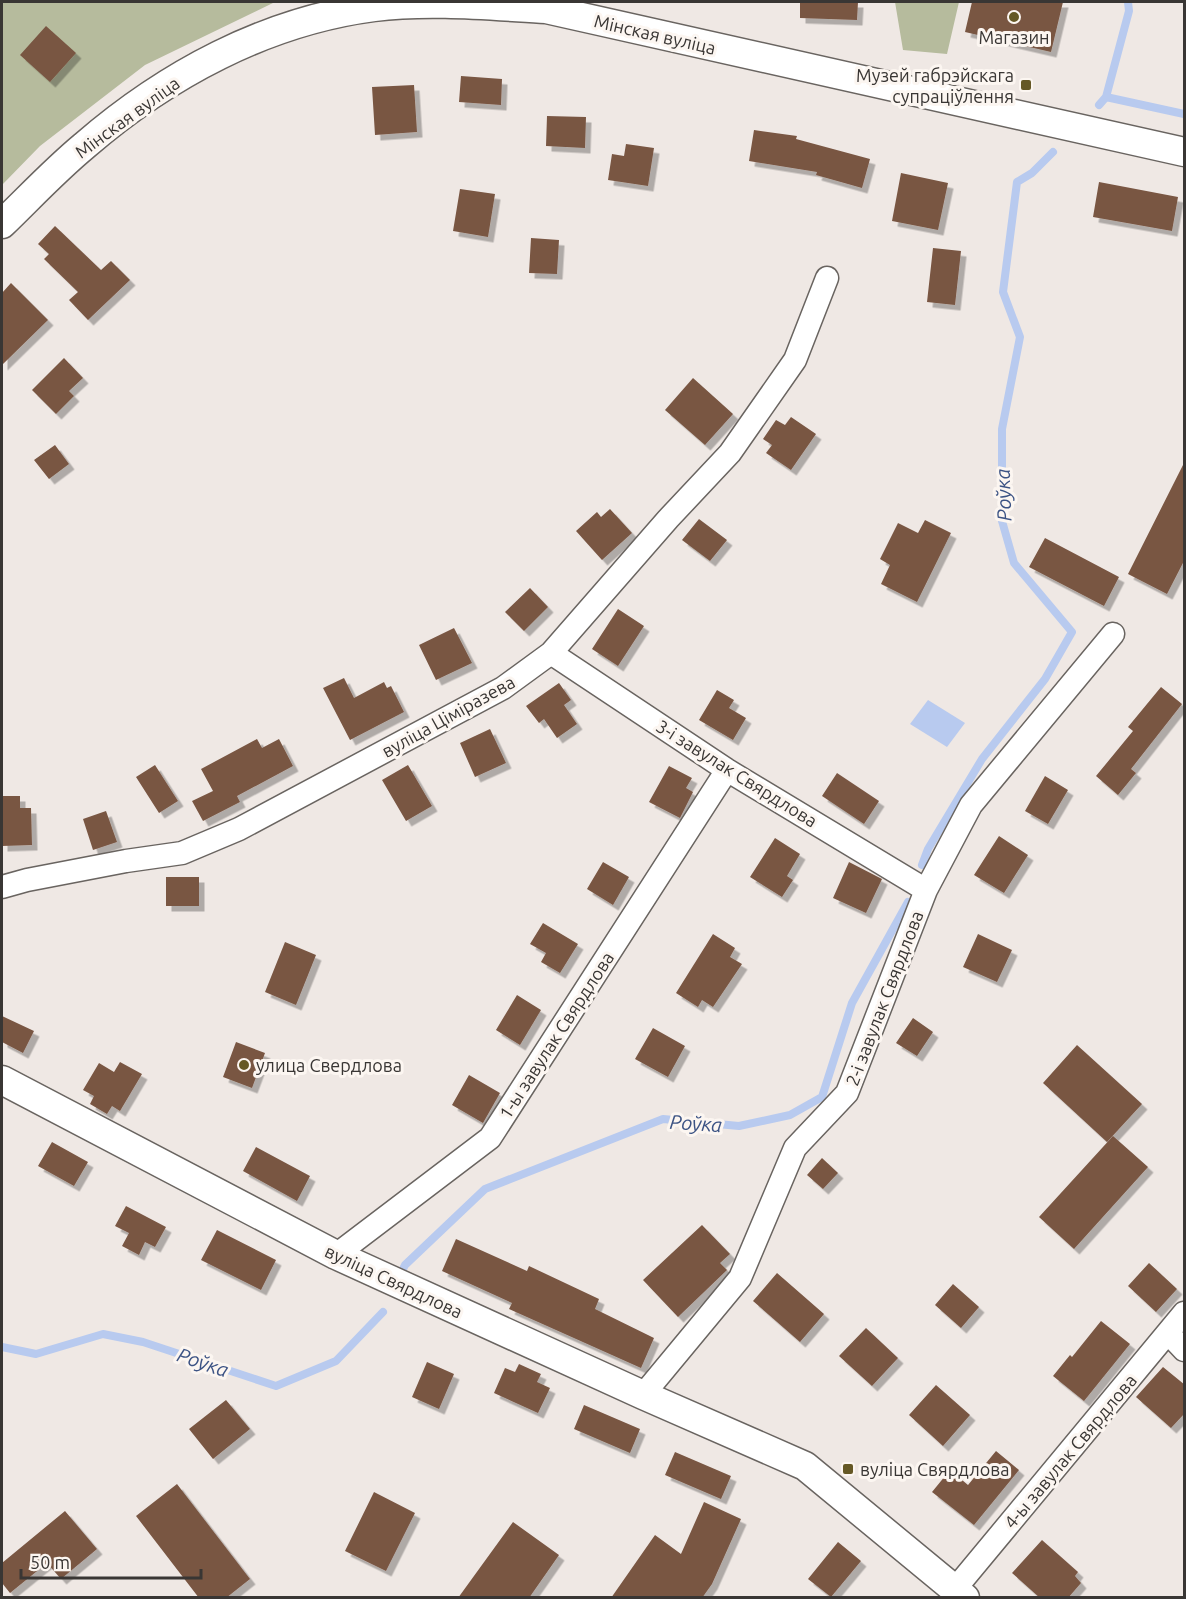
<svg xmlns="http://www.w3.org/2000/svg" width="1186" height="1599" viewBox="0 0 1186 1599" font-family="Ubuntu,sans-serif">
<defs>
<filter id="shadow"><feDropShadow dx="5.5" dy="5.5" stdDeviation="0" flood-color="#0004"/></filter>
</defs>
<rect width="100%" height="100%" fill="#efe8e4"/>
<!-- green -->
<path fill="#b6bb9d" d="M2 2H275L145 65 40 146 2 185Z
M895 2H959L947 54 903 50Z"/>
<!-- water -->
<path fill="#b8caef" d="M928 700 965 723 947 747 910 724Z"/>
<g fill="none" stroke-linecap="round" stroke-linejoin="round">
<!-- stream -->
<path stroke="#b8caef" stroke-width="8" d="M1106 97 1184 114
M1099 105 1106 97 1129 11 1128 2
M922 865 928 849 982 759 1045 679 1072 632 1014 563 1002 521V429L1020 337 1003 292 1017 182 1032 173 1053 152
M400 1275 405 1265 485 1189 663 1119 739 1126 790 1115 822 1097 852 1003 908 902
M2 1347 36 1354 103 1334 143 1342 276 1386 336 1361 383 1312"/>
</g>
<!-- building -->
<path fill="#795643" filter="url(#shadow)" d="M800 2H858L857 20 800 18Z
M972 2H1063L1051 52 965 32Z
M46 26 76 53 50 82 20 55Z
M461 76 502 79 501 105 459 102Z
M414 85 417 132 375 135 372 87Z
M547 116 586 117 585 148 546 146Z
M754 130 797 136 796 139 870 159 862 188 816 175 817 172 749 161Z
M626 144 654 148 648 186 608 180 612 154 624 156Z
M901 173 948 183 938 230 892 221Z
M1099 182 1178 197 1172 231 1093 217Z
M460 189 495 194 488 237 453 231Z
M55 226 101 270 111 261 130 280 88 320 69 300 78 292 44 259 49 254 38 244Z
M531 238 559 240 557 274 529 273Z
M933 248 961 251 955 305 927 302Z
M11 283 48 320 2 365V293Z
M64 358 83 378 69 391 74 396 56 414 32 390Z
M693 378 733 414 705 445 665 410Z
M791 417 816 434 791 470 766 453 772 445 763 439 776 420 785 425Z
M55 445 69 464 49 479 34 460Z
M1185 461V559L1167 594 1128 574Z
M610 509 632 533 602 560 576 531 597 512 601 517Z
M699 519 727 540 710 561 682 540Z
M925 520 951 533 917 602 881 584 890 565 880 559 898 523 918 533Z
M1045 538 1119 577 1104 606 1029 567Z
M530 588 548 607 524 631 505 612Z
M618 609 644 626 618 666 592 649Z
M454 628 472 663 436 680 419 645Z
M344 678 354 698 384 682 387 688 391 686 404 712 350 740 323 688Z
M559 683 571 700 564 705 577 724 557 738 544 719 539 723 526 706Z
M1161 687 1182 704 1131 769 1136 773 1118 795 1096 776 1133 731 1128 727Z
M717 690 734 700 729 708 746 718 733 740 699 720Z
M490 729 506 763 475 777 460 743Z
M257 739 262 748 279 739 293 766 237 796 240 802 203 821 192 801 213 791 201 769Z
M155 765 178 801 159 813 136 777Z
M408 765 432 806 406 821 382 780Z
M669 766 692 778 686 788 693 792 680 818 649 802Z
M837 773 879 801 864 824 822 796Z
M1045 776 1068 790 1048 824 1025 811Z
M2 796H20V808H31L32 845 2 846Z
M106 811 117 842 93 850 83 819Z
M999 836 1028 855 1004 893 974 875Z
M775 838 800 854 787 876 793 880 782 897 750 877Z
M603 862 629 877 613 905 587 889Z
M849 862 882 879 866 913 833 898Z
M166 877H199V906H166Z
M543 923 578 944 560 973 541 962 546 953 530 944Z
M713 934 735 948 730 957 742 964 713 1007 702 1000 698 1007 676 993Z
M978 934 1012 950 997 982 963 967Z
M285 942 316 955 296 1005 265 992Z
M517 995 541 1010 520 1045 496 1030Z
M2 1016 34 1031 23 1053 2 1042Z
M913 1018 933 1032 917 1056 896 1043Z
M653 1028 685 1046 668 1077 635 1059Z
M236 1042 265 1053 252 1088 223 1077Z
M1077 1045 1142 1104 1107 1142 1043 1083Z
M120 1062 142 1074 120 1111 112 1106 107 1114 90 1104 94 1096 83 1090 99 1063 114 1072Z
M469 1075 500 1093 483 1123 452 1105Z
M1113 1136 1148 1167 1074 1249 1039 1217Z
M52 1142 88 1162 74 1186 38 1166Z
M256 1147 310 1176 297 1201 243 1171Z
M822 1158 838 1173 823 1189 807 1175Z
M126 1206 166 1227 155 1247 145 1242 139 1255 122 1246 129 1233 115 1226Z
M702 1225 730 1254 720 1263 727 1270 678 1317 643 1280Z
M217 1230 276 1260 261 1290 201 1260Z
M456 1239 527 1271 529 1266 599 1299 595 1309 654 1338 641 1368 509 1309 512 1303 442 1271Z
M1149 1263 1177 1289 1156 1312 1128 1286Z
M777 1273 824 1314 800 1342 753 1301Z
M953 1284 979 1307 961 1328 935 1305Z
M1101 1321 1130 1344 1084 1401 1053 1376 1070 1355 1072 1357Z
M866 1328 898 1358 872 1386 839 1356Z
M427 1362 454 1374 439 1409 412 1397Z
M519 1364 541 1374 537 1382 550 1388 538 1413 494 1393 505 1368 515 1372Z
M1163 1367 1185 1385V1413L1171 1428 1136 1397Z
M936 1385 970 1415 943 1446 909 1415Z
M226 1400 250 1429 213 1459 189 1429Z
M584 1405 640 1429 630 1453 574 1429Z
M996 1451 1019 1470 974 1525 932 1492 950 1470 968 1485Z
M675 1452 731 1476 721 1499 665 1475Z
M177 1484 250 1579 226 1598H199L136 1516Z
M374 1492 415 1513 386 1571 345 1551Z
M704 1502 741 1519 712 1584 702 1598H611L655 1535 681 1554Z
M65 1511 97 1549 61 1579 47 1563 10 1593 2 1583V1563Z
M513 1522 559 1555 529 1598H458Z
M1042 1540 1078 1572 1075 1576 1081 1583 1068 1598H1040L1012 1573Z
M838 1542 861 1561 831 1597 808 1579Z"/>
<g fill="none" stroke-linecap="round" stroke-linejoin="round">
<defs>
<path id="minor" d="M551 653 727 770 926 890
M2 887 27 880 126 861 182 853 239 829 503 688 551 653 668 519 730 453 795 360 827 278
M336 1255 490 1138 727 770
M1168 1333 1184 1350
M643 1395 740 1278 795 1148 847 1093 926 890 971 805 1113 634
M955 1589 1184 1313"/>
<path id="tertiary" d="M2 224C29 198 55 170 84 146 166 75 266 21 374 7 430 0 491 6 546 9L1184 152
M2 1080 336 1255 643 1395 805 1466 965 1598"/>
</defs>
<!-- minor casing -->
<use href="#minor" stroke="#696460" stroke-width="25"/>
<!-- tertiary casing -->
<use href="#tertiary" stroke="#696460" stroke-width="31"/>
<!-- minor -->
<use href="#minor" stroke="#fff" stroke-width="22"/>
<!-- tertiary -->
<use href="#tertiary" stroke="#fff" stroke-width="28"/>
</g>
<!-- markers -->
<g fill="#655825" stroke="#fcf6f1" stroke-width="2">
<circle cx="1014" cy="17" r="6"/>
<rect x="1020" y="79" width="12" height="12" rx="3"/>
<circle cx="244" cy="1065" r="6"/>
<rect x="842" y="1463" width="12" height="12" rx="3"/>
</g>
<g text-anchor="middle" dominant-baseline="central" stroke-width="6" stroke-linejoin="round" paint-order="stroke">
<!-- street labels -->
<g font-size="18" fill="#393634" stroke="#fcf6f1">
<text transform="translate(655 34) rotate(13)">Мінская вуліца</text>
<text transform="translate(127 117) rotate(-36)">Мінская вуліца</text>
<text transform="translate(448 716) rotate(-29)">вуліца Ціміразева</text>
<text transform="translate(737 773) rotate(32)">3-і завулак Свярдлова</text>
<text transform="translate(884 998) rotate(-69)">2-і завулак Свярдлова</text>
<text transform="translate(556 1035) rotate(-57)">1-ы завулак Свярдлова</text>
<text transform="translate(394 1281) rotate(25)">вуліца Свярдлова</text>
<text transform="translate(1070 1451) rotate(-50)">4-ы завулак Свярдлова</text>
</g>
<!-- poi labels -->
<g font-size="18" fill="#393634" stroke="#fcf6f1" text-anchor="start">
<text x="1014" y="37" text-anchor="middle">Магазин</text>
<text x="1014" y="75" text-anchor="end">Музей габрэйскага<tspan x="1014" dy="21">супраціўлення</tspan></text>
<text x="256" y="1065">улица Свердлова</text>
<text x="860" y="1469">вуліца Свярдлова</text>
</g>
<!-- water labels -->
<g font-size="20" font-style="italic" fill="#3c5384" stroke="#fcf6f1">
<text transform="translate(1003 495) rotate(-92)">Роўка</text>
<text transform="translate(696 1123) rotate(4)">Роўка</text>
<text transform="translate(203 1362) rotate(19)">Роўка</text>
</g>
</g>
<!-- border -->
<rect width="1186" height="1599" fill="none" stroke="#393634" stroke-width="6"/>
<!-- scale -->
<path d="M21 1569v9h180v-9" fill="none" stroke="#393634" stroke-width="3"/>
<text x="30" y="1569" font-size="18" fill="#393634" stroke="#fcf6f1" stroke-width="4.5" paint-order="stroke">50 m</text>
</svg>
